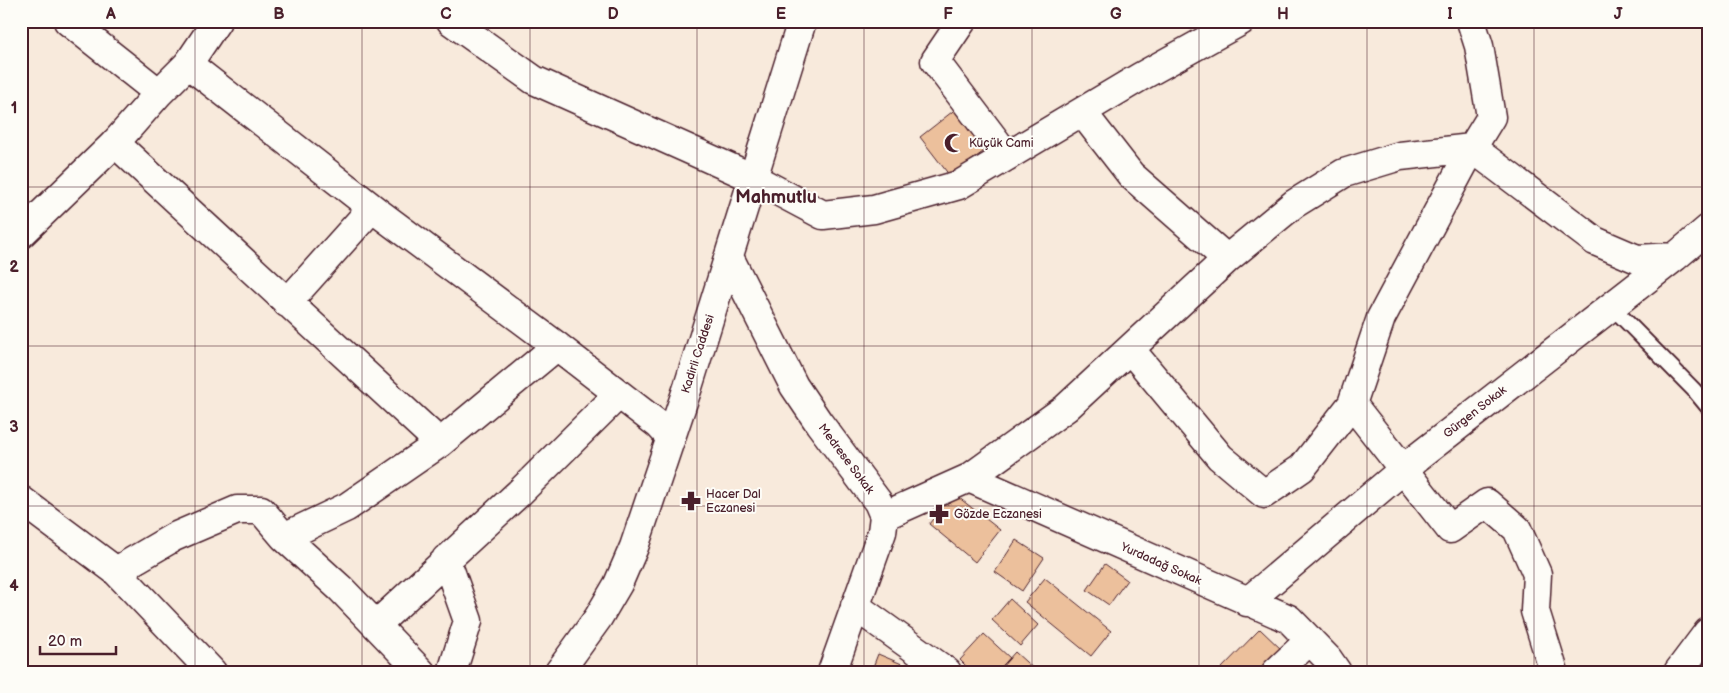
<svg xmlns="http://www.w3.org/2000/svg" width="1729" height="693" viewBox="0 0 1729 693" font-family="'Balsamiq Sans',sans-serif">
<rect width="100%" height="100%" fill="#f8eadc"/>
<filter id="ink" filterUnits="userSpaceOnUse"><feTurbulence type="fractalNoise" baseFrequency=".02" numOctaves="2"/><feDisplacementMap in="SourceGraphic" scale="10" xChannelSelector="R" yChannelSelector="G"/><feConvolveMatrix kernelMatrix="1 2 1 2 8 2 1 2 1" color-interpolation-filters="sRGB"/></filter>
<g filter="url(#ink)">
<!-- building -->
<path fill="#ecc09c" stroke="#4a1f2b" d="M957 108 987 149 950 176 920 137Z
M953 493 1000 530 975 562 929 524Z
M1016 540 1044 558 1022 591 995 572Z
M1105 564 1127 580 1109 605 1087 590Z
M1045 578 1111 631 1091 656 1025 602Z
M1010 599 1038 625 1020 646 992 620Z
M1260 629 1283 651 1263 672H1218Z
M984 634 1010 658 997 672H972L960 660Z
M1015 652 1037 672H997Z
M878 654 921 672H871Z"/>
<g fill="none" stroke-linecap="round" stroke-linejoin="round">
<defs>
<path id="lane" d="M1611 306 1694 390 1708 407"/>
<path id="street" d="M451 21 534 80 753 178 823 215 874 209 959 185 1140 77 1241 21
M962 21 935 61 1007 156
M188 64 380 214 557 346 659 425 671 438
M1082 112 1131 175 1227 259
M115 143 440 443
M287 303 372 208
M1130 349 1220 457 1264 494 1302 468 1352 404 1381 318 1472 148 1491 117 1479 46 1471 21
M1352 404 1450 529 1487 503 1517 529 1537 574 1535 611 1554 672
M969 478 1289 619 1328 659 1337 672
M884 516 969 478 1066 408 1227 259 1294 204 1344 173 1400 156 1472 148 1595 241 1637 259 1675 257
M284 537 341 589 421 672
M446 559 468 621 452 672
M116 571 174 537 237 510H261L284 537 347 507 440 443 557 346
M1247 602 1418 457 1675 257 1708 229
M855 606 947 672
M376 625 519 493 619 394
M1276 672 1310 640
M1678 672 1708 632"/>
<path id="secondary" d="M68 21 159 93
M21 234 115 143 159 93 188 64 217 21
M729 257 794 386 819 423 878 502 884 516 882 532 832 672
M21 500 116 571 212 672
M559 672 598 618 618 584 634 547 688 387 802 21"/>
</defs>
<!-- lane casing -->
<use href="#lane" stroke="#4a1f2b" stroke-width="18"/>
<!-- street casing -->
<use href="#street" stroke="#4a1f2b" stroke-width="31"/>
<!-- secondary casing -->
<use href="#secondary" stroke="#4a1f2b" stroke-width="31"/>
<!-- lane -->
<use href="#lane" stroke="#fdfcf7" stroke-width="14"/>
<!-- street -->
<use href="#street" stroke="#fdfcf7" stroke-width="28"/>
<!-- secondary -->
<use href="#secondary" stroke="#fdfcf7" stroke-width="28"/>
</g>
</g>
<!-- grid -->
<path fill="none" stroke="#4a1f2b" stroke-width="1" stroke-opacity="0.55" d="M195 21V672M362 21V672M530 21V672M697 21V672M864 21V672M1032 21V672M1199 21V672M1367 21V672M1534 21V672M21 187H1708M21 346H1708M21 506H1708"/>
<!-- icons -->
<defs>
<symbol id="mosque-bare" viewBox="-9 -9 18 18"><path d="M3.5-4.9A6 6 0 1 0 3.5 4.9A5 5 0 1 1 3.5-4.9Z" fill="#4a1f2b" stroke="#fdfcf7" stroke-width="2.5" paint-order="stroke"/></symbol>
<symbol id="pharmacy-bare" viewBox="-9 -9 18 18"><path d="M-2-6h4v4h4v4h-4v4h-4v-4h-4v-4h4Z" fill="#4a1f2b" stroke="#fdfcf7" stroke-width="2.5" paint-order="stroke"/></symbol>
</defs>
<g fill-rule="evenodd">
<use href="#mosque-bare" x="940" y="129" width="28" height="28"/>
<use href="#pharmacy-bare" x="677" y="487" width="28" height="28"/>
<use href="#pharmacy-bare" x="925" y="500" width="28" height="28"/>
</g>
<g text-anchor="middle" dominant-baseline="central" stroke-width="4" stroke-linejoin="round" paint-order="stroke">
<!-- poi labels -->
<g font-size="12" fill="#4a1f2b" stroke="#fdfcf7" text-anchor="start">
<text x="969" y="143">Küçük Cami</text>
<text x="706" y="494">Hacer Dal<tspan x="706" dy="14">Eczanesi</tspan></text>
<text x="954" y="514">Gözde Eczanesi</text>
</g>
<!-- street labels -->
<g font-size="12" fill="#4a1f2b" stroke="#fdfcf7">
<text transform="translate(698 354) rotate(-72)">Kadirli Caddesi</text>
<text transform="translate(1475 412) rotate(-38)">Gürgen Sokak</text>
<text transform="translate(846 459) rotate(53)">Medrese Sokak</text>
<text transform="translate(1161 564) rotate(24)">Yurdadağ Sokak</text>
</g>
<!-- district labels -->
<g font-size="18" font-weight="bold" fill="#4a1f2b" stroke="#fdfcf7">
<text x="776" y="197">Mahmutlu</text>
</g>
</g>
<!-- margin -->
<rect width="1729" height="693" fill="none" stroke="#fdfcf7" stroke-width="55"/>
<!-- scale -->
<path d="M40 646v8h76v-8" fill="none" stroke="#4a1f2b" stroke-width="2.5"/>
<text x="48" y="646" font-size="15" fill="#4a1f2b" stroke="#fdfcf7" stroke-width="4" paint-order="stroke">20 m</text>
<rect x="28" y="28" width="1674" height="638" fill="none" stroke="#4a1f2b" stroke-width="2"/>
<g font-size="16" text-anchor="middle" font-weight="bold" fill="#4a1f2b">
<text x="111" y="19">A</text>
<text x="279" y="19">B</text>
<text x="446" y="19">C</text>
<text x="613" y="19">D</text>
<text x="781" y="19">E</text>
<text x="948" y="19">F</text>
<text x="1116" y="19">G</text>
<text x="1283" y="19">H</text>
<text x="1450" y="19">I</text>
<text x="1618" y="19">J</text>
<text x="14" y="113">1</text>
<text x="14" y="272">2</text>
<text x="14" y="432">3</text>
<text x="14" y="591">4</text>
</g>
</svg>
